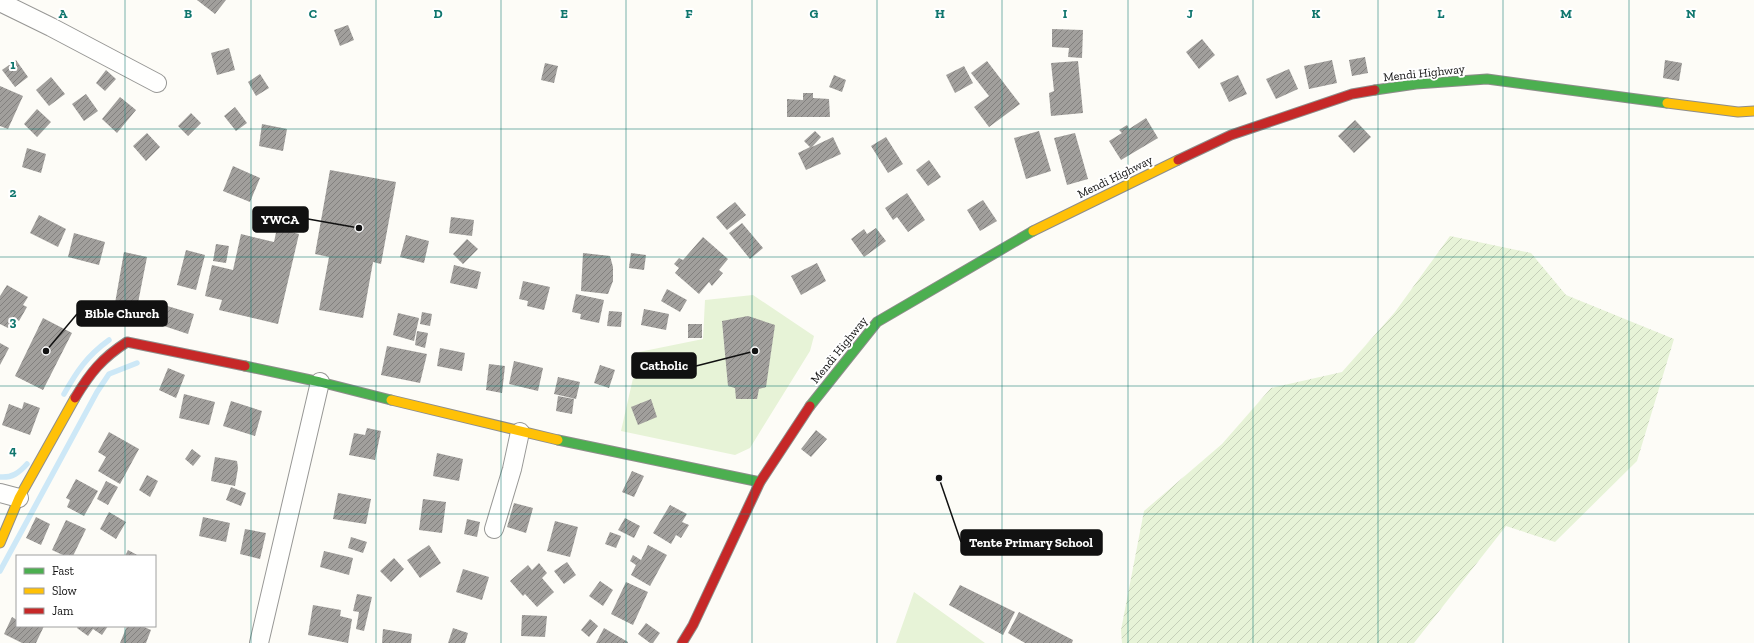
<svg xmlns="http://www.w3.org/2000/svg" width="1754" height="643" viewBox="0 0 1754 643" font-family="'Zilla Slab',serif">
<defs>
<pattern id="garden-furrows" width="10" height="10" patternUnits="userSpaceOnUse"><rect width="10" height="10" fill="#e7f3d7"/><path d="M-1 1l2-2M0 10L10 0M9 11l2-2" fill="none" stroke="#c5cfb8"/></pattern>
<pattern id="building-hatch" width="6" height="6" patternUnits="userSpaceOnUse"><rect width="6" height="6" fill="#a19f9c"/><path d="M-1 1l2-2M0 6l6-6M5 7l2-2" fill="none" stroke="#82807e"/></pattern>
</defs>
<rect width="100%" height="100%" fill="#fdfcf7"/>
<!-- grass -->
<path fill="#e7f3d7" d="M753 295 814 336 810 351 750 448 735 455 621 431 639 352 703 339 705 300Z
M914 592 985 643H896Z"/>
<!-- garden -->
<path fill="url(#garden-furrows)" d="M1450 236 1531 253 1566 295 1674 339 1637 461 1555 542 1506 526 1414 643H1122L1121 630 1144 511 1222 444 1271 388 1342 372 1395 312Z"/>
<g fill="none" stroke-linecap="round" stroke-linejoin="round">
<!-- stream -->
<path stroke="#cde8f7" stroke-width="5.5" d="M64 394C77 371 87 356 109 340
M0 477C12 478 19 473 27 464
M0 571 97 392 109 374 137 363"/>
</g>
<!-- building -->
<path fill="url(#building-hatch)" d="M197 0H226L215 14Z
M348 25 354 40 340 46 334 30Z
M1052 29 1083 30 1082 58 1068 57 1069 48 1052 47Z
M1202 39 1215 55 1199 69 1186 52Z
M229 48 235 70 217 75 211 53Z
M1365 57 1368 73 1352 76 1349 60Z
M16 60 28 77 15 87 2 70Z
M1332 60 1337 83 1309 89 1304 66Z
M1665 60 1682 63 1679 81 1663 78Z
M987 61 1020 104 989 127 974 107 989 96 971 73Z
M1078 61 1083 113 1051 116 1049 93 1054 91 1051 63Z
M545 63 558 66 554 83 541 80Z
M964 66 973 83 955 93 946 75Z
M1289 69 1298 89 1276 99 1266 79Z
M106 70 116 79 105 91 96 83Z
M260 74 269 88 256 96 248 82Z
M834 75 846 80 842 92 829 87Z
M1238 75 1247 94 1229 102 1220 83Z
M51 77 65 94 49 106 36 90Z
M0 86 23 96 8 129 0 126Z
M803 93H813V98L829 99 830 117H787V99L803 100Z
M86 94 98 111 84 121 72 104Z
M120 97 136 110 117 133 102 119Z
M235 107 247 123 236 131 224 116Z
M37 109 51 122 37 137 24 124Z
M191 113 201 123 188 136 178 126Z
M1146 118 1158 138 1121 160 1109 141 1122 133 1119 130 1127 125 1129 129Z
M1355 120 1371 137 1354 153 1338 136Z
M262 124 287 129 283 151 259 146Z
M815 131 821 137 812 147 833 137 841 154 806 170 798 153 810 147 804 141Z
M1039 131 1051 171 1026 179 1014 138Z
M147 133 160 147 146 161 133 146Z
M1075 133 1088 179 1067 185 1054 138Z
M886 137 903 164 888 173 871 146Z
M27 148 46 154 41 173 22 167Z
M929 160 941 177 928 186 916 170Z
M233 166 260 178 250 202 223 191Z
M330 170 396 182 381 264 373 262 363 318 319 310 329 257 315 254Z
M907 193 925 220 908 232 897 217 893 220 885 208Z
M983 200 997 221 980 231 967 210Z
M735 202 746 215 727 230 716 217Z
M39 215 66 229 58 247 30 233Z
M451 217 474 220 472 236 449 233Z
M742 223 763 248 750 259 729 233Z
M277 228 299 234 278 324 219 310 222 300 205 296 212 265 233 270 241 234 274 242Z
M876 228 886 241 864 257 851 239 864 229 867 234Z
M74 233 105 242 99 265 68 257Z
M406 235 429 241 424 263 400 257Z
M703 237 728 259 719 270 723 273 712 286 709 282 699 294 675 273 679 268 674 264 679 258 683 260Z
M467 239 478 249 463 264 453 254Z
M216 244 229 246 226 263 213 261Z
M186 250 205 255 196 290 177 285Z
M124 252 147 257 136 313 114 309Z
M583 253 610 256 613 267V281L608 294 581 291Z
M631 253 646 255 644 270 629 268Z
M817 263 826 281 801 295 791 276Z
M454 265 481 272 477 289 450 283Z
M523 281 550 287 544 310 527 306 528 301 519 299Z
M7 285 28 297 23 305 27 307 19 321 14 318 8 328 0 324V296Z
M667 289 687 300 680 312 661 301Z
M576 294 604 300 599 323 580 319 581 314 572 312Z
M164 305 194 314 188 334 158 324Z
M644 309 669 314 666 330 641 325Z
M609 311 622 312 621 327 607 326Z
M422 312 432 314 430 326 420 324Z
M398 313 419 318 414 341 393 335Z
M748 316 775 325 766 387 759 389 757 399H736L735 388 728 386 722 321Z
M43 318 72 333 43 390 15 376Z
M688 324H702V338H688Z
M417 331 428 333 425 348 415 345Z
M0 343 9 348 0 365Z
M387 346 427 354 420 383 381 375Z
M440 348 465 353 462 371 437 366Z
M514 361 543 368 538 391 509 384Z
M489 364 505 366 502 393 486 390Z
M600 365 615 370 609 388 594 383Z
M168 368 185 375 176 398 159 390Z
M558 377 580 382 576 399 554 394Z
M184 394 215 402 209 425 179 418Z
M558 396 574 399 572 414 556 411Z
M651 399 657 417 638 425 631 407Z
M231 401 262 411 255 436 223 426Z
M24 402 40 408 30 435 2 425 9 404 22 409Z
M367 428 381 431 375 460 349 455 354 433 365 435Z
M816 430 827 439 811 457 801 449Z
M109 432 139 449 120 484 98 471 106 457 98 452Z
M192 449 201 456 193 466 185 459Z
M437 453 463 459 459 481 433 476Z
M215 457 237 461 238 468 235 486 211 481Z
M632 471 644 476 634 497 622 492Z
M147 475 158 481 150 497 139 490Z
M76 479 98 491 84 516 67 507 70 500 66 498Z
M106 481 118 487 108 505 97 499Z
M231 487 246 493 241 506 226 500Z
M338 493 371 499 366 524 333 519Z
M423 499 446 502 442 533 419 530Z
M514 503 533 508 526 533 507 527Z
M670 505 687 514 682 522 689 525 681 538 676 535 671 544 653 533Z
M109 512 126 522 116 539 100 529Z
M36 517 50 524 41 545 26 538Z
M203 517 230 523 226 542 199 536Z
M625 518 640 526 634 538 618 530Z
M467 519 480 522 477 537 464 534Z
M66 520 86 529 73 556H65L52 550Z
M555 521 578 527 570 557 547 551Z
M245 529 266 533 260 559 240 554Z
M610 532 621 536 616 548 605 544Z
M351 537 367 542 363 553 348 548Z
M429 545 441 563 420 578 407 560Z
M648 545 667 555 650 586 631 575 636 565 630 561 633 555 641 560Z
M128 550 139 556H125Z
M324 551 353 558 349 575 320 567Z
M394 558 404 569 391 582 380 571Z
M567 562 576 575 564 584 554 571Z
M539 563 547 573 542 578 554 592 537 607 525 594 523 596 510 581 528 565 532 570Z
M463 569 489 577 482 600 456 592Z
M600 581 613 590 603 606 589 596Z
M626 582 648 592 633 625 611 614Z
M960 585 1015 612 1003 635 949 605Z
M357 594 372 597 364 631 356 629 359 612 353 611Z
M313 605 341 610 340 616 352 619 348 643 308 635Z
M1019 612 1073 640 1072 643H1025L1008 633Z
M522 615 547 616 545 637 521 636Z
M12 617 17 620V626H44L36 643H22L4 634Z
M590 619 598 626 589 637 581 630Z
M646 623 660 633 653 643H650L638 634Z
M78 626H108L102 635 93 629 88 636 77 628Z
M127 626H142L151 630 146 643H120Z
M453 628 468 633 465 643H448Z
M604 628 628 642V643H596Z
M383 629 412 634 411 643H382Z"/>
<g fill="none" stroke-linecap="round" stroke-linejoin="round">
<defs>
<path id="street" d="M0 2 51 27 157 83
M0 493 19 498
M494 529 512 469 520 432
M259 643 320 382"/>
<path id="fast" d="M1375 90 1416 84 1487 79 1667 103
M245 366 320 382 391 400
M810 406 877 322 1033 231
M558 440 760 482"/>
<path id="slow" d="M1667 103 1738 112 1754 111
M1033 231 1178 160
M391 400 558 440
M0 543 19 498 75 398"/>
<path id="jam" d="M1178 160 1231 135 1352 94 1375 90
M75 398C90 373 102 358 127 342L245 366
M682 643 693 625 760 482 810 406"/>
</defs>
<!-- street casing -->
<use href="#street" stroke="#979795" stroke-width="20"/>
<!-- fast casing -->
<use href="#fast" stroke="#8e8d8b" stroke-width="11"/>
<!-- slow casing -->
<use href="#slow" stroke="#8e8d8b" stroke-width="11"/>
<!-- jam casing -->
<use href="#jam" stroke="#8e8d8b" stroke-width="11"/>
<!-- street -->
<use href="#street" stroke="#fffffe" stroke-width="18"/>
<!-- fast -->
<use href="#fast" stroke="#4caf50" stroke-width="9"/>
<!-- slow -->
<use href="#slow" stroke="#ffc107" stroke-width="9"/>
<!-- jam -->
<use href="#jam" stroke="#c62828" stroke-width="9"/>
</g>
<!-- grid -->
<path fill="none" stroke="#0f766e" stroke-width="1" stroke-opacity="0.55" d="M125 0V556M251 0V643M376 0V643M501 0V643M626 0V643M752 0V643M877 0V643M1002 0V643M1128 0V643M1253 0V643M1378 0V643M1503 0V643M1629 0V643M0 129H1754M0 257H1754M0 386H1754M0 514H1754M125 626V643"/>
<g text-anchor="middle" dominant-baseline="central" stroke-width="4" stroke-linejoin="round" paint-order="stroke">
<!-- street labels -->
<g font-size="12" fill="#111" stroke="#fff">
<text transform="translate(1424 73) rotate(-6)">Mendi Highway</text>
<text transform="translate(1115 177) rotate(-26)">Mendi Highway</text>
<text transform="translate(839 350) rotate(-51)">Mendi Highway</text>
</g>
</g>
<g font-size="13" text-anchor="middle" font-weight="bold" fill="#0f766e" stroke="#fff" stroke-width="4" stroke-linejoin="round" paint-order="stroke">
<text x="63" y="18">A</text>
<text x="188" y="18">B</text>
<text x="313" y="18">C</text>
<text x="438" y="18">D</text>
<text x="564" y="18">E</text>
<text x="689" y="18">F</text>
<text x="814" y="18">G</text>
<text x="940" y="18">H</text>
<text x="1065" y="18">I</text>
<text x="1190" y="18">J</text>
<text x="1316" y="18">K</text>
<text x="1441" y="18">L</text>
<text x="1566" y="18">M</text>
<text x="1691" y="18">N</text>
<text x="13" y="69">1</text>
<text x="13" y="197">2</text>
<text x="13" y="326">3</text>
<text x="13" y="455">4</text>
</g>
<!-- callouts -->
<path fill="none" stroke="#111" stroke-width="1.5" d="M359 228L308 219M46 351L77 314M755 351L696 366M939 478L961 542"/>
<g fill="#111" stroke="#fff" stroke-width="1.5">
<circle cx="359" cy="228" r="4"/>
<circle cx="46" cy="351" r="4"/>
<circle cx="755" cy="351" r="4"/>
<circle cx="939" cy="478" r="4"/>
</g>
<g fill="#111" stroke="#111" stroke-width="1.5">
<rect x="253" y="207" width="55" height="25" rx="4"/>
<rect x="77" y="301" width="90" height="25" rx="4"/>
<rect x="632" y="353" width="64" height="25" rx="4"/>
<rect x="961" y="530" width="141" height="25" rx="4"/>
</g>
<g font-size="13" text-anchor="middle" font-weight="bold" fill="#fff">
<text x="280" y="224">YWCA</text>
<text x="122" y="318">Bible Church</text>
<text x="664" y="370">Catholic</text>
<text x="1031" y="547">Tente Primary School</text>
</g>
<!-- legend -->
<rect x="16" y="555" width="140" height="72" fill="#ffffff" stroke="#a0a0a0"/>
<rect x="24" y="568" width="20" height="6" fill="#4caf50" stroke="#a0a0a0"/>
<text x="52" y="575" font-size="12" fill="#111111">Fast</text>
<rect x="24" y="588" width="20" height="6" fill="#ffc107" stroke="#a0a0a0"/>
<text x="52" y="595" font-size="12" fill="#111111">Slow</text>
<rect x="24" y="608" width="20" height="6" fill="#c62828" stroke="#a0a0a0"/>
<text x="52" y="615" font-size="12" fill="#111111">Jam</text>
</svg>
